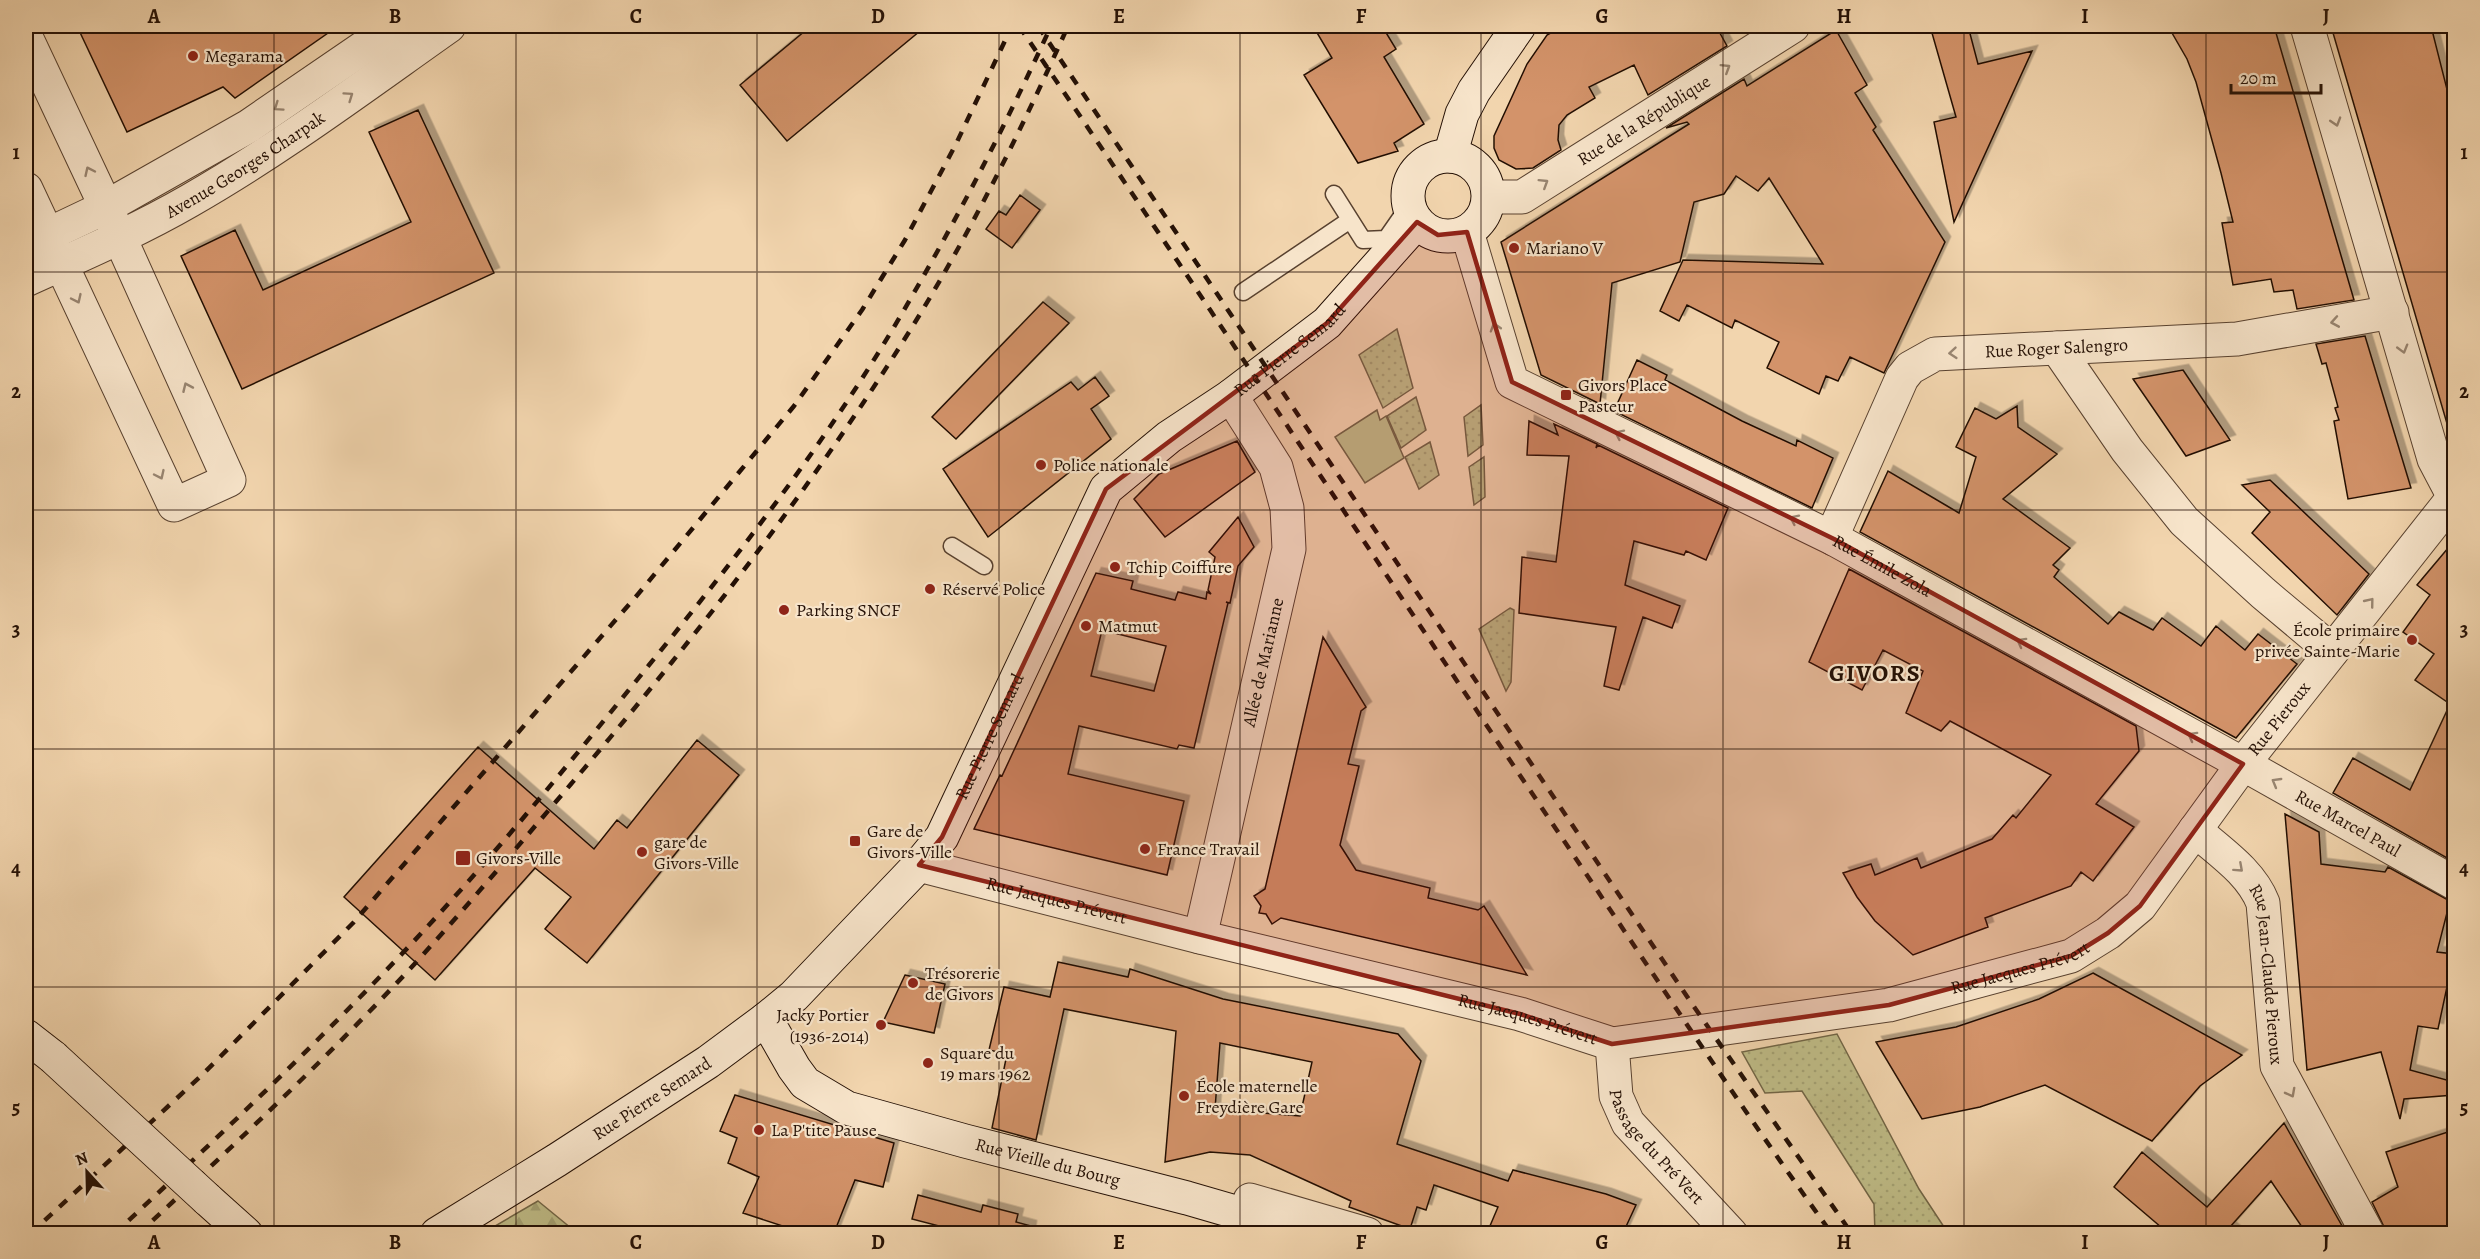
<svg xmlns="http://www.w3.org/2000/svg" width="2480" height="1259" viewBox="0 0 2480 1259" font-family="Alegreya,serif">
<defs>
<pattern id="grass-dots" width="8" height="8" patternUnits="userSpaceOnUse" patternTransform="scale(1.5)"><rect width="8" height="8" fill="#bfbc87"/><path d="M2 2h.1M6 6h.1" fill="none" stroke="#a4a173" stroke-width="1.8" stroke-linecap="round"/></pattern>
<pattern id="forest-firs" width="22" height="20" patternUnits="userSpaceOnUse" patternTransform="scale(1.5)"><rect width="22" height="20" fill="#bfbc87"/><path d="M5 1l3.5 6h-7zM16 11l3.5 6h-7z" fill="#a4a173"/></pattern>
<filter id="shadow"><feDropShadow dx="5.5" dy="-5.5" stdDeviation="0" flood-color="#0004"/></filter>
</defs>
<rect width="100%" height="100%" fill="#f2d5ae"/>
<filter id="stains"><feTurbulence type="fractalNoise" baseFrequency=".00333" numOctaves="4"/><feColorMatrix values="0 0 0 0 .2 0 0 0 0 .09 0 0 0 0 .02 0 0 0 .5 -.17"/></filter>
<radialGradient id="worn" r=".72"><stop offset=".6" stop-color="#630" stop-opacity="0"/><stop offset="1" stop-color="#630" stop-opacity=".3"/></radialGradient>
<!-- grass -->
<path fill="url(#grass-dots)" stroke="#726646" stroke-width="1.5" d="M1397 329 1413 388 1383 408 1359 355Z
M1416 397 1426 430 1401 448 1387 416Z
M1481 405 1483 445 1468 456 1464 417Z
M1430 442 1439 475 1419 489 1405 457Z
M1484 457 1485 497 1474 505 1469 467Z
M1510 608 1514 610 1511 682 1506 691 1479 629Z
M1837 1034 1919 1189 1948 1233H1875L1874 1204 1802 1091 1765 1093 1742 1052Z"/>
<!-- forest -->
<path fill="url(#forest-firs)" stroke="#726646" stroke-width="1.5" d="M538 1201 577 1233H483Z"/>
<!-- green -->
<path fill="#bfbc87" stroke="#726646" stroke-width="1.5" d="M1377 410 1380 420 1386 416 1404 458 1365 483 1335 437Z"/>
<!-- building -->
<path fill="#d3936a" stroke="#241005" stroke-width="1.5" fill-rule="evenodd" filter="url(#shadow)" d="M77 26H338L235 98 223 87 127 132Z
M811 26H926L787 141 740 85Z
M1313 26H1382L1396 49 1384 57 1424 124 1394 143 1398 151 1358 163 1304 75 1332 58Z
M1563 26H1716L1727 46 1648 95 1634 65 1589 87 1595 98 1567 115 1559 125 1558 140 1561 150 1533 168 1516 169 1499 160 1494 148V136L1527 64 1547 35Z
M1930 26H1968L1978 64 2032 51 1954 222 1934 122 1956 117Z
M2168 26H2274L2354 300 2297 309 2293 290 2274 292 2271 279 2233 285 2222 223 2233 222 2221 173 2196 82 2187 59Z
M2331 26H2431L2454 117V426L2448 427Z
M1836 30 1867 85 1855 93 1876 127 1873 130 1945 242 1884 373 1850 357 1838 381 1826 376 1819 394 1767 368 1779 342 1735 320 1732 328 1687 305 1679 321 1660 311 1683 260 1823 264 1769 178 1758 191 1736 176 1724 194 1694 202 1680 262 1612 283 1600 404 1541 375 1501 242 1689 124 1687 122 1666 128 1744 79 1747 86Z
M418 110 494 273 242 389 181 256 235 230 263 290 411 222 369 132Z
M1020 195 1040 210 1012 248 986 229 999 211 1006 215Z
M1043 302 1069 323 956 439 932 417Z
M2365 336 2411 488 2348 499 2334 421 2339 420 2335 408 2338 407 2326 363 2322 364 2316 344Z
M1637 360 1667 375 1665 380 1742 421 1796 446 1797 440 1833 458 1812 508 1614 411Z
M2183 370 2230 440 2186 456 2133 379Z
M1095 377 1109 396 1091 409 1111 439 988 537 943 469 1071 382 1078 390Z
M2017 406 2018 427 2057 454 2003 499 2070 548 2053 565 2059 570 2054 577 2108 624 2119 612 2153 630 2162 618 2201 646 2216 626 2245 650 2258 634 2297 664 2236 738 1860 532 1888 471 1959 513 1976 457 1956 447 1975 408 1996 419Z
M1529 421 1558 435 1554 424 1597 444 1596 448 1598 445 1728 508 1706 560 1686 551 1684 555 1634 541 1625 585 1680 606 1672 628 1643 617 1619 690 1604 686 1616 627 1519 613 1522 557 1556 562 1569 456 1527 455Z
M1237 441 1255 472 1165 537 1134 499 1159 474Z
M2270 480 2369 574 2337 615 2252 533 2270 512 2242 485Z
M1238 517 1254 547 1238 566 1230 603 1226 602 1228 603 1194 748 1179 745 1177 749 1079 726 1068 774 1184 801 1167 875 974 829 1000 775 1002 776 1096 573 1133 581 1131 589 1175 600 1178 592 1206 599 1207 592 1211 594 1208 590 1215 557 1209 552ZM1102 630 1166 646 1154 691 1091 676Z
M2454 541V862L2333 793 2353 758 2410 790 2450 704 2415 680 2434 654 2403 632 2430 595 2417 585Z
M1849 569 2136 726 2139 751 2096 804 2134 827 2093 881 2081 872 2071 886 1985 918 1988 927 1913 955 1875 921 1857 897 1843 873 1871 864 1875 875 1917 858 1921 868 1992 839 2013 815 2016 818 2051 775 1950 721 1941 731 1906 713 1923 671 1883 650 1862 690 1809 662Z
M1323 637 1366 707 1361 711 1348 764 1359 766 1340 845 1356 870 1430 888 1428 898 1478 910 1484 906 1527 975 1281 918 1272 924 1266 914 1259 913 1261 906 1254 896 1265 889Z
M697 740 739 775 587 963 545 929 571 897 535 868 435 980 344 897 478 747 594 849 617 820 627 828Z
M2285 814 2319 832 2321 864 2385 872 2388 867 2450 901 2437 952 2454 954 2438 1029 2418 1026 2410 1070 2454 1082V1095L2404 1099 2400 1119 2381 1052 2307 1070Z
M1058 962 1128 977 1130 969 1223 999 1398 1034 1421 1061 1397 1144 1508 1181 1513 1170 1606 1194 1636 1205 1623 1233H1487L1498 1207 1434 1185 1426 1210 1417 1207 1410 1229 1349 1207 1351 1201 1250 1155 1210 1152 1165 1162 1176 1031 1064 1009 1036 1140 992 1128 1007 1054 989 1050 1004 987 1050 997ZM1220 1043 1312 1062 1300 1116 1215 1109Z
M2093 973 2242 1055 2200 1086 2152 1141 2045 1085 1980 1107 1922 1119 1876 1042 1956 1027 2039 999Z
M905 975 945 984 934 1033 883 1022Z
M735 1095 894 1143 883 1187 855 1180 834 1233H804L743 1213 759 1177 728 1163 737 1138 720 1131Z
M2284 1123 2346 1233H2306L2271 1181 2230 1227 2237 1233H2168L2114 1187 2142 1152 2207 1207Z
M2454 1130V1233H2387L2372 1202 2398 1187 2386 1152Z
M918 1195 981 1212 983 1205 1018 1214 1016 1222 1031 1226 1030 1233H966L912 1219Z"/>
<g fill="none" stroke-linecap="round" stroke-linejoin="round">
<defs>
<path id="lane" d="M1334 194 1363 240 1386 239 1409 206
M1243 292 1350 220
M952 546 984 566"/>
<g id="street">
<path d="M2307 26 2434 459 2454 497"/>
<path d="M26 37 106 207 229 480 174 505 26 189"/>
<path id="s1" d="M1489 197H1522L1793 26"/>
<path id="s2" d="M1467 232 1512 382 1834 539 2243 764 2454 883"/>
<path d="M26 245 106 207 249 126 395 26"/>
<path id="s3" d="M26 280C81 255 137 231 189 201 280 149 364 86 449 26"/>
<path d="M2057 348 2127 450 2184 521 2263 593 2332 651"/>
<path id="s4" d="M1834 539 1837 525 1902 378 1910 368 1935 354 2237 339 2392 312"/>
<path id="s5" d="M2195 830C2220 852 2251 872 2263 903L2277 1066 2368 1234"/>
<path id="s6" d="M919 865 1200 937 1520 1014 1612 1044 1889 1005 2071 956 2108 933 2140 906 2243 764 2454 497"/>
<path id="s7" d="M1200 937 1289 549 1287 508 1276 467 1231 396"/>
<path id="s8" d="M1612 1044 1616 1096 1628 1123 1731 1234"/>
<path d="M1250 1200 1367 1234"/>
</g>
<g id="secondary">
<path d="M1450 156 1462 114 1474 91 1519 26"/>
<circle cx="1448" cy="196" r="40"/>
<path id="s9" d="M766 1019 794 1068 805 1083 847 1108 965 1141 1187 1198 1311 1234"/>
<path d="M26 1036 53 1057"/>
<path d="M207 1199 246 1234"/>
<path id="s10" d="M437 1234 557 1160 708 1062 766 1019 794 996 919 865 942 837 1106 489 1169 437 1231 396 1327 323 1417 222"/>
</g>
</defs>
<!-- lane casing -->
<use href="#lane" stroke="#58412f" stroke-width="19"/>
<!-- street casing -->
<use href="#street" stroke="#58412f" stroke-width="35"/>
<!-- secondary casing -->
<use href="#secondary" stroke="#241005" stroke-width="35"/>
<!-- lane -->
<use href="#lane" stroke="#f7e4ca" stroke-width="16"/>
<!-- street -->
<use href="#street" stroke="#f7e4ca" stroke-width="33"/>
<!-- secondary -->
<use href="#secondary" stroke="#f7e4ca" stroke-width="33"/>
<!-- rail -->
<path stroke="#241005" stroke-width="4.5" stroke-dasharray="10 10" stroke-linecap="butt" d="M1019 26C1200 292 1376 561 1556 829 1647 964 1736 1101 1832 1234
M1038 26 1690 1001 1852 1234
M30 1234 202 1075 353 923 639 593 794 406 862 310 905 240 956 144 1012 26
M114 1234C211 1144 306 1054 397 959 486 866 568 765 649 665 736 558 823 446 894 327 952 229 1004 129 1051 26
M138 1234C231 1148 323 1062 409 970 465 909 518 846 571 784 691 643 805 497 904 340 967 240 1020 133 1068 26"/>
<defs>
<path id="secondary-bridge" d="M53 1057 207 1199"/>
</defs>
<!-- secondary-bridge casing -->
<use href="#secondary-bridge" stroke="#241005" stroke-width="35" stroke-linecap="butt"/>
<!-- secondary-bridge -->
<use href="#secondary-bridge" stroke="#f7e4ca" stroke-width="33"/>
</g>
<!-- one-way arrows -->
<defs><path id="oneway-chevron" d="M-2-3.5L2.5 0L-2 3.5" fill="none" stroke-width="1.6" stroke-linecap="round" stroke-linejoin="round" transform="scale(1.5)"/></defs>
<g stroke="#988571">
<use href="#oneway-chevron" transform="translate(1726 68) rotate(-32)"/>
<use href="#oneway-chevron" transform="translate(349 96) rotate(-35)"/>
<use href="#oneway-chevron" transform="translate(278 107) rotate(145)"/>
<use href="#oneway-chevron" transform="translate(2336 122) rotate(73)"/>
<use href="#oneway-chevron" transform="translate(89 171) rotate(-115)"/>
<use href="#oneway-chevron" transform="translate(1544 183) rotate(-32)"/>
<use href="#oneway-chevron" transform="translate(77 299) rotate(65)"/>
<use href="#oneway-chevron" transform="translate(2335 322) rotate(170)"/>
<use href="#oneway-chevron" transform="translate(1495 327) rotate(-107)"/>
<use href="#oneway-chevron" transform="translate(2403 349) rotate(74)"/>
<use href="#oneway-chevron" transform="translate(1953 353) rotate(175)"/>
<use href="#oneway-chevron" transform="translate(187 387) rotate(-114)"/>
<use href="#oneway-chevron" transform="translate(1619 434) rotate(-154)"/>
<use href="#oneway-chevron" transform="translate(160 475) rotate(65)"/>
<use href="#oneway-chevron" transform="translate(1794 519) rotate(-154)"/>
<use href="#oneway-chevron" transform="translate(2370 602) rotate(-51)"/>
<use href="#oneway-chevron" transform="translate(2021 642) rotate(-151)"/>
<use href="#oneway-chevron" transform="translate(2192 736) rotate(-151)"/>
<use href="#oneway-chevron" transform="translate(2276 782) rotate(-150)"/>
<use href="#oneway-chevron" transform="translate(2239 868) rotate(42)"/>
<use href="#oneway-chevron" transform="translate(2291 1093) rotate(62)"/>
</g>
<!-- marked area -->
<path fill="#8f2418" fill-opacity="0.2" stroke="#8f2418" stroke-width="4.5" stroke-linejoin="round" d="M1417 222 1438 235 1467 232 1512 382 1834 539 2243 764 2140 906 2108 933 2071 956 1889 1005 1612 1044 1520 1014 919 865 942 837 1106 489 1327 323Z"/>
<!-- grid -->
<path fill="none" stroke="#241005" stroke-width="1.5" stroke-opacity="0.55" d="M274 26V1234M516 26V1234M757 26V1234M999 26V1234M1240 26V1234M1481 26V1234M1723 26V1234M1964 26V1234M2206 26V1234M26 272H2454M26 510H2454M26 749H2454M26 987H2454"/>
<!-- markers -->
<g fill="#8f2418" stroke="#f7e4ca" stroke-width="2">
<circle cx="193" cy="56" r="6"/>
<circle cx="1514" cy="248" r="6"/>
<rect x="1560" y="389" width="12" height="12" rx="3"/>
<circle cx="1041" cy="465" r="6"/>
<circle cx="1115" cy="567" r="6"/>
<circle cx="930" cy="589" r="6"/>
<circle cx="784" cy="610" r="6"/>
<circle cx="1086" cy="626" r="6"/>
<circle cx="2412" cy="640" r="6"/>
<rect x="849" y="835" width="12" height="12" rx="3"/>
<circle cx="1145" cy="849" r="6"/>
<circle cx="642" cy="852" r="6"/>
<rect x="455" y="850" width="16" height="16" rx="3"/>
<circle cx="913" cy="983" r="6"/>
<circle cx="881" cy="1025" r="6"/>
<circle cx="928" cy="1063" r="6"/>
<circle cx="1184" cy="1096" r="6"/>
<circle cx="759" cy="1130" r="6"/>
</g>
<g text-anchor="middle" dominant-baseline="central" stroke-width="4.5" stroke-linejoin="round" paint-order="stroke">
<!-- poi labels -->
<g font-size="18" fill="#241005" stroke="#f7e4ca" text-anchor="start">
<text x="205" y="56">Megarama</text>
<text x="1526" y="248">Mariano V</text>
<text x="1578" y="385">Givors Place<tspan x="1578" dy="21">Pasteur</tspan></text>
<text x="1053" y="465">Police nationale</text>
<text x="1127" y="567">Tchip Coiffure</text>
<text x="942" y="589">Réservé Police</text>
<text x="796" y="610">Parking SNCF</text>
<text x="1098" y="626">Matmut</text>
<text x="2400" y="630" text-anchor="end">École primaire<tspan x="2400" dy="21">privée Sainte-Marie</tspan></text>
<text x="867" y="831">Gare de<tspan x="867" dy="21">Givors-Ville</tspan></text>
<text x="654" y="842">gare de<tspan x="654" dy="21">Givors-Ville</tspan></text>
<text x="1157" y="849">France Travail</text>
<text x="476" y="858">Givors-Ville</text>
<text x="925" y="973">Trésorerie<tspan x="925" dy="21">de Givors</tspan></text>
<text x="869" y="1015" text-anchor="end">Jacky Portier<tspan x="869" dy="21">(1936-2014)</tspan></text>
<text x="940" y="1053">Square du<tspan x="940" dy="21">19 mars 1962</tspan></text>
<text x="1196" y="1086">École maternelle<tspan x="1196" dy="21">Freydière Gare</tspan></text>
<text x="771" y="1130">La P'tite Pause</text>
</g>
<!-- street labels -->
<g font-size="18" fill="#241005" stroke="#f7e4ca">
<text stroke="none"><textPath href="#s1" startOffset="177">Rue de la République</textPath></text>
<text stroke="none"><textPath href="#s3" startOffset="248">Avenue Georges Charpak</textPath></text>
<text stroke="none"><textPath href="#s4" startOffset="338">Rue Roger Salengro</textPath></text>
<text stroke="none"><textPath href="#s10" startOffset="1262">Rue Pierre Semard</textPath></text>
<text stroke="none"><textPath href="#s2" startOffset="570">Rue Émile Zola</textPath></text>
<text stroke="none"><textPath href="#s7" startOffset="282">Allée de Marianne</textPath></text>
<text stroke="none"><textPath href="#s6" startOffset="1503">Rue Pieroux</textPath></text>
<text stroke="none"><textPath href="#s10" startOffset="758">Rue Pierre Semard</textPath></text>
<text stroke="none"><textPath href="#s2" startOffset="1102">Rue Marcel Paul</textPath></text>
<text stroke="none"><textPath href="#s6" startOffset="142">Rue Jacques Prévert</textPath></text>
<text stroke="none"><textPath href="#s6" startOffset="1132">Rue Jacques Prévert</textPath></text>
<text stroke="none"><textPath href="#s5" startOffset="172">Rue Jean-Claude Pieroux</textPath></text>
<text stroke="none"><textPath href="#s6" startOffset="628">Rue Jacques Prévert</textPath></text>
<text stroke="none"><textPath href="#s10" startOffset="254">Rue Pierre Semard</textPath></text>
<text stroke="none"><textPath href="#s8" startOffset="117">Passage du Pré Vert</textPath></text>
<text stroke="none"><textPath href="#s9" startOffset="332">Rue Vieille du Bourg</textPath></text>
</g>
<!-- district labels -->
<g font-size="24" font-weight="bold" letter-spacing="1.5" fill="#241005" stroke="#f7e4ca">
<text x="1875" y="673">GIVORS</text>
</g>
</g>
<!-- margin -->
<rect width="2480" height="1259" fill="none" stroke="#f2d5ae" stroke-width="66"/>
<!-- north arrow -->
<g transform="translate(87 1172) rotate(338)" stroke="#f7e4ca" stroke-width="4.5" paint-order="stroke">
<path d="M0-4.5L10 22L0 15L-10 22Z" fill="#241005"/>
<text y="-9" font-size="16" font-weight="bold" text-anchor="middle" fill="#241005">N</text>
</g>
<!-- scale -->
<path d="M2231 84v9h90v-9" fill="none" stroke="#241005" stroke-width="3"/>
<text x="2240" y="84" font-size="18" fill="#241005" stroke="#f7e4ca" stroke-width="4.5" paint-order="stroke">20 m</text>
<rect x="33" y="33" width="2414" height="1193" fill="none" stroke="#241005" stroke-width="2"/>
<g font-size="20" text-anchor="middle" font-weight="bold" fill="#241005">
<text x="154" y="23">A</text>
<text x="395" y="23">B</text>
<text x="636" y="23">C</text>
<text x="878" y="23">D</text>
<text x="1119" y="23">E</text>
<text x="1361" y="23">F</text>
<text x="1602" y="23">G</text>
<text x="1844" y="23">H</text>
<text x="2085" y="23">I</text>
<text x="2326" y="23">J</text>
<text x="16" y="159">1</text>
<text x="2464" y="159">1</text>
<text x="16" y="398">2</text>
<text x="2464" y="398">2</text>
<text x="16" y="636">3</text>
<text x="2464" y="636">3</text>
<text x="16" y="875">4</text>
<text x="2464" y="875">4</text>
<text x="16" y="1114">5</text>
<text x="2464" y="1114">5</text>
<text x="154" y="1249">A</text>
<text x="395" y="1249">B</text>
<text x="636" y="1249">C</text>
<text x="878" y="1249">D</text>
<text x="1119" y="1249">E</text>
<text x="1361" y="1249">F</text>
<text x="1602" y="1249">G</text>
<text x="1844" y="1249">H</text>
<text x="2085" y="1249">I</text>
<text x="2326" y="1249">J</text>
</g>
<rect width="100%" height="100%" filter="url(#stains)"/>
<rect width="100%" height="100%" fill="url(#worn)"/>
</svg>
